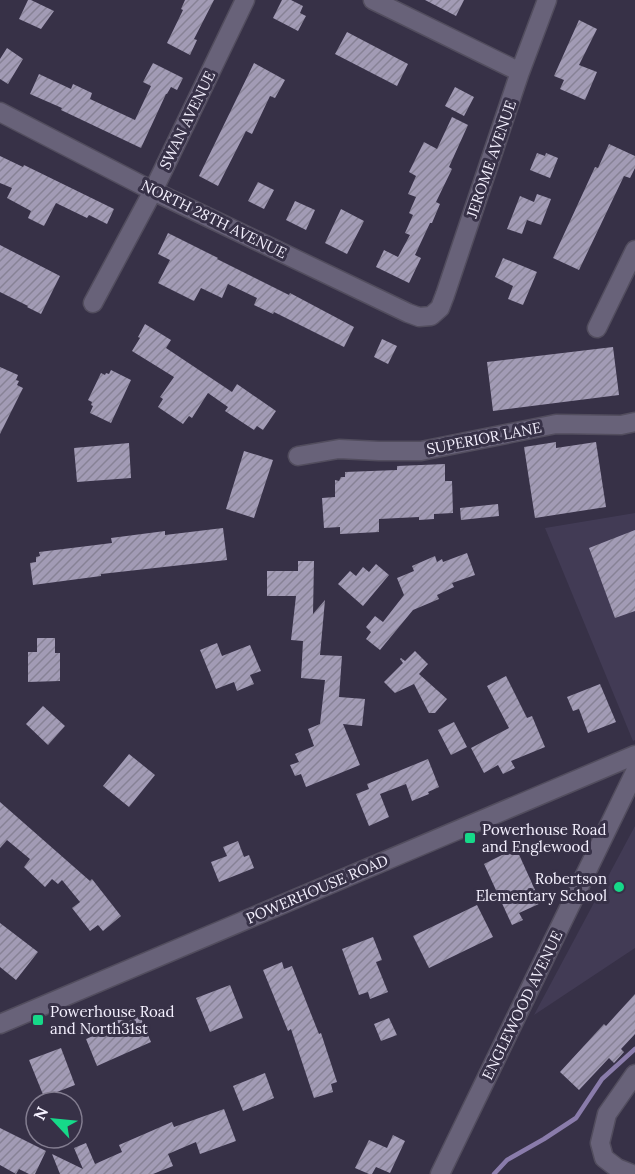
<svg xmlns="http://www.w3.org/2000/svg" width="635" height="1174" viewBox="0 0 635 1174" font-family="Lora,serif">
<defs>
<pattern id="building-hatch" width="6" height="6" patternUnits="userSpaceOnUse" patternTransform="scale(1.5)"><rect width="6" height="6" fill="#a29bb5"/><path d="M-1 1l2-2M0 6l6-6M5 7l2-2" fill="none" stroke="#878296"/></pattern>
</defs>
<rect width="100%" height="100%" fill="#373147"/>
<!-- built -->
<path fill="#423b55" d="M635 513V740L633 741 545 528Z
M635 826V948L534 1015Z"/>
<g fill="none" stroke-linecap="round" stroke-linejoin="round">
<!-- stream -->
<path stroke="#8a7cab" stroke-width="4.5" d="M494 1174 507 1160 544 1139 576 1118 602 1079 635 1049"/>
</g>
<!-- building -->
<path fill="url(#building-hatch)" d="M28 0H31L54 11 41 29 19 19Z
M185 0H214L194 39 197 40 190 55 167 43 183 10 181 9Z
M282 0H291L303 6 300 13 306 16 298 31 273 18Z
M425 0H464L456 16Z
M579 20 597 29 579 65 597 72 585 100 560 89 564 80 554 76Z
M347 32 408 64 397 86 335 54Z
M7 48 23 59 8 84 0 79V59Z
M153 63 183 78 177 90 171 87 167 94H166L141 148 61 110 62 108 30 94 39 74 71 89 73 84 92 93 90 99 135 120 151 86 143 82Z
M254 63 285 80 275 98 270 96 252 134 246 131 218 186 199 176Z
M455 87 474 97 464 116 445 106Z
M452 117 468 125 449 167 452 169 436 202 440 204 432 223H430L415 255 421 258 409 283 376 267 384 250 398 257 410 235 405 233 413 215 409 213 416 197 408 194 416 176 409 172 424 142 437 149Z
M609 144 635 156V168L630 178 624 176 579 270 553 258 595 167 598 168Z
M537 153 545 156 546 153 558 158 550 178 530 170Z
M0 156 23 167 24 165 114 209 107 224 89 215 87 218 56 203 44 226 28 218 31 211 7 198 12 188 0 183Z
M258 182 274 190 264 209 248 201Z
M537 194 551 199 541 225 527 220 522 234 507 229 520 196 534 202Z
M295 201 315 210 306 230 286 220Z
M341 209 364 221 347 254 325 243Z
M168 233 218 258 217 259 289 295 290 293 354 327 344 347 274 312 273 314 254 305 257 298 228 284 222 298 201 288 194 301 158 283 170 260 158 254Z
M0 245 60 276 41 314 27 307 28 306 0 292Z
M503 258 537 272 523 305 508 299 513 286 495 277Z
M145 324 171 340 166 348 232 392 237 384 276 411 263 430 257 426 254 430 225 411 228 407 208 393 192 418 189 416 183 424 158 407 163 399 160 397 174 377 132 351 140 338 138 337Z
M382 339 397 346 388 364 374 357Z
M613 347 619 395 493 411 487 362Z
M0 367 18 375 16 380 19 381 17 385 23 388 0 434Z
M111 370 131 380 111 423 90 413 93 406 91 405 92 402 88 400 101 373 105 375 106 373 109 374Z
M556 442V448L596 442 606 507 535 518 524 447Z
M129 443 131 478 77 482 74 448Z
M244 451 273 460 254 518 226 509Z
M445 464V481H452L453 513 434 514V519L419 520V517L379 519V532L340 534V527L324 528 322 498 335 497V480L339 481 341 477H345V472L397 470V466Z
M498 504 499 516 461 520 460 508Z
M223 528 227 560 101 574V576L33 585 30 563 36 562V557L40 556 39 552 112 543 111 538 165 531V535Z
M635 530V611L615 618 589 548Z
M467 553 475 575 452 583 454 587 437 595 439 599 413 610 380 650 366 639 371 632 366 627 375 616 383 622 404 595 397 578 414 571 412 566 435 556 437 562 442 559 443 562Z
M298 561H314L313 614 325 600 320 655 342 656 339 697 365 699 362 726 343 724 360 765 306 787 301 774 295 776 290 765 299 762 295 754 314 746 308 729 320 724 325 680 301 678 303 641 291 640 296 596H267V571H298Z
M376 564 389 575 363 606 338 584 350 571 356 576 363 567 369 572Z
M37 638H55V653H60V681L28 682V652H37Z
M217 643 222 656 250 645 261 671 250 675 254 684 237 691 234 682 216 689 200 650Z
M415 651 428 664 419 674 447 699 435 713H429L414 684 395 693 384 682 403 663 400 659 401 658 405 661Z
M506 676 527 718 532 716 545 747 511 761 515 768 503 774 498 765 484 773 471 748 509 728 487 686Z
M600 684 616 722 588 733 579 709 573 711 567 697Z
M43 706 65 726 48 745 26 724Z
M454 722 467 747 451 755 438 730Z
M129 754 155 775 129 807 103 786Z
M428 759 439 787 428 792 429 794 412 801 406 784 380 794 389 817 369 826 356 794 369 789 367 784Z
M0 802 90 881 92 879 121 916 103 931 98 925 90 931 72 908 80 902 62 880 58 884 52 879 45 887 24 867 30 859 7 840 0 848Z
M238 841 244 857 249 855 254 868 219 882 211 862 227 856 223 847Z
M516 848 541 903 519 913 523 920 512 925 484 864Z
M477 905 493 937 429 968 413 936Z
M0 923 38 952 16 980 0 967Z
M373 937 382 960 376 962 388 992 370 999 368 992 359 995 342 949Z
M282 962 284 969 292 966 319 1034 321 1033 337 1082 331 1084 333 1092 314 1098 291 1029 288 1031 263 970Z
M230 985 243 1018 210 1032 196 998Z
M635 994V1034L621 1049 624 1052 614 1063 609 1058 579 1090 560 1072 604 1024 606 1026Z
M140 1016 151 1042 97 1066 86 1039 100 1033 99 1029 122 1018 125 1023Z
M389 1018 397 1035 381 1041 374 1024Z
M61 1048 75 1085 44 1097 29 1060Z
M265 1073 274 1098 243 1111 233 1086Z
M224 1109 236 1141 200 1154 196 1142 168 1154 173 1166 153 1174H60L52 1154 83 1169 74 1148 86 1143 95 1164 122 1152 119 1145 172 1122 174 1127Z
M0 1128 46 1151 35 1174H29L19 1169 16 1174 0 1165Z
M393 1135 405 1141 390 1173 376 1167 372 1174H369L355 1168 369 1140 387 1148Z"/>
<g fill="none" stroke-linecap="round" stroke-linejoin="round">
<defs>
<path id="street" d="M373 0 520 72
M0 112 153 191 408 313 419 317 431 316 440 308 445 295 520 72 547 0
M93 303 153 191 245 0
M597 328 635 250
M298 456 339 449 379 451H421L556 424 621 425 635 422
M632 1174 617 1168 604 1158 600 1143 607 1114 635 1074"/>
<path id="secondary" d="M0 1024 635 755
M440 1174 635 772"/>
</defs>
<!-- street casing -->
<use href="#street" stroke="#524d5e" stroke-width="21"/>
<!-- secondary casing -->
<use href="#secondary" stroke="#524d5e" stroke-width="21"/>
<!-- street -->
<use href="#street" stroke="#686279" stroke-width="18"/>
<!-- secondary -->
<use href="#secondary" stroke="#686279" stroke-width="18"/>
</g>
<!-- markers -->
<g fill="#16d989" stroke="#373147" stroke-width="2">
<rect x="464" y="832" width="12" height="12" rx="3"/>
<circle cx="619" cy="887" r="6"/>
<rect x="32" y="1014" width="12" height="12" rx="3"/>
</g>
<g text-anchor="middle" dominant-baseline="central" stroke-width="6" stroke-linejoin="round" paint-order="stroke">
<!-- street labels -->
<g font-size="15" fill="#f4f0fe" stroke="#373147">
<text transform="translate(187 120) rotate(-64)">SWAN AVENUE</text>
<text transform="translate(491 159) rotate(-71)">JEROME AVENUE</text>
<text transform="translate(214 219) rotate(26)">NORTH 28TH AVENUE</text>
<text transform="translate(484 438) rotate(-11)">SUPERIOR LANE</text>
<text transform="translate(317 889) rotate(-23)">POWERHOUSE ROAD</text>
<text transform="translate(522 1005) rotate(-64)">ENGLEWOOD AVENUE</text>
</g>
<!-- poi labels -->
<g font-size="15" fill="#f4f0fe" stroke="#373147" text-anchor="start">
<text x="482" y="829">Powerhouse Road<tspan x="482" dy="17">and Englewood</tspan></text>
<text x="607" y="878" text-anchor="end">Robertson<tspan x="607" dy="17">Elementary School</tspan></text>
<text x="50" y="1011">Powerhouse Road<tspan x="50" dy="17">and North31st</tspan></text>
</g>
</g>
<!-- north arrow -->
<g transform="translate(54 1120) rotate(296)"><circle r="28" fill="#373147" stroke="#837d90" stroke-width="1.5"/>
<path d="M0-4.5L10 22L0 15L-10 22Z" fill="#16d989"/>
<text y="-9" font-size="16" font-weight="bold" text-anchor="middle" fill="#f4f0fe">N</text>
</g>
</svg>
